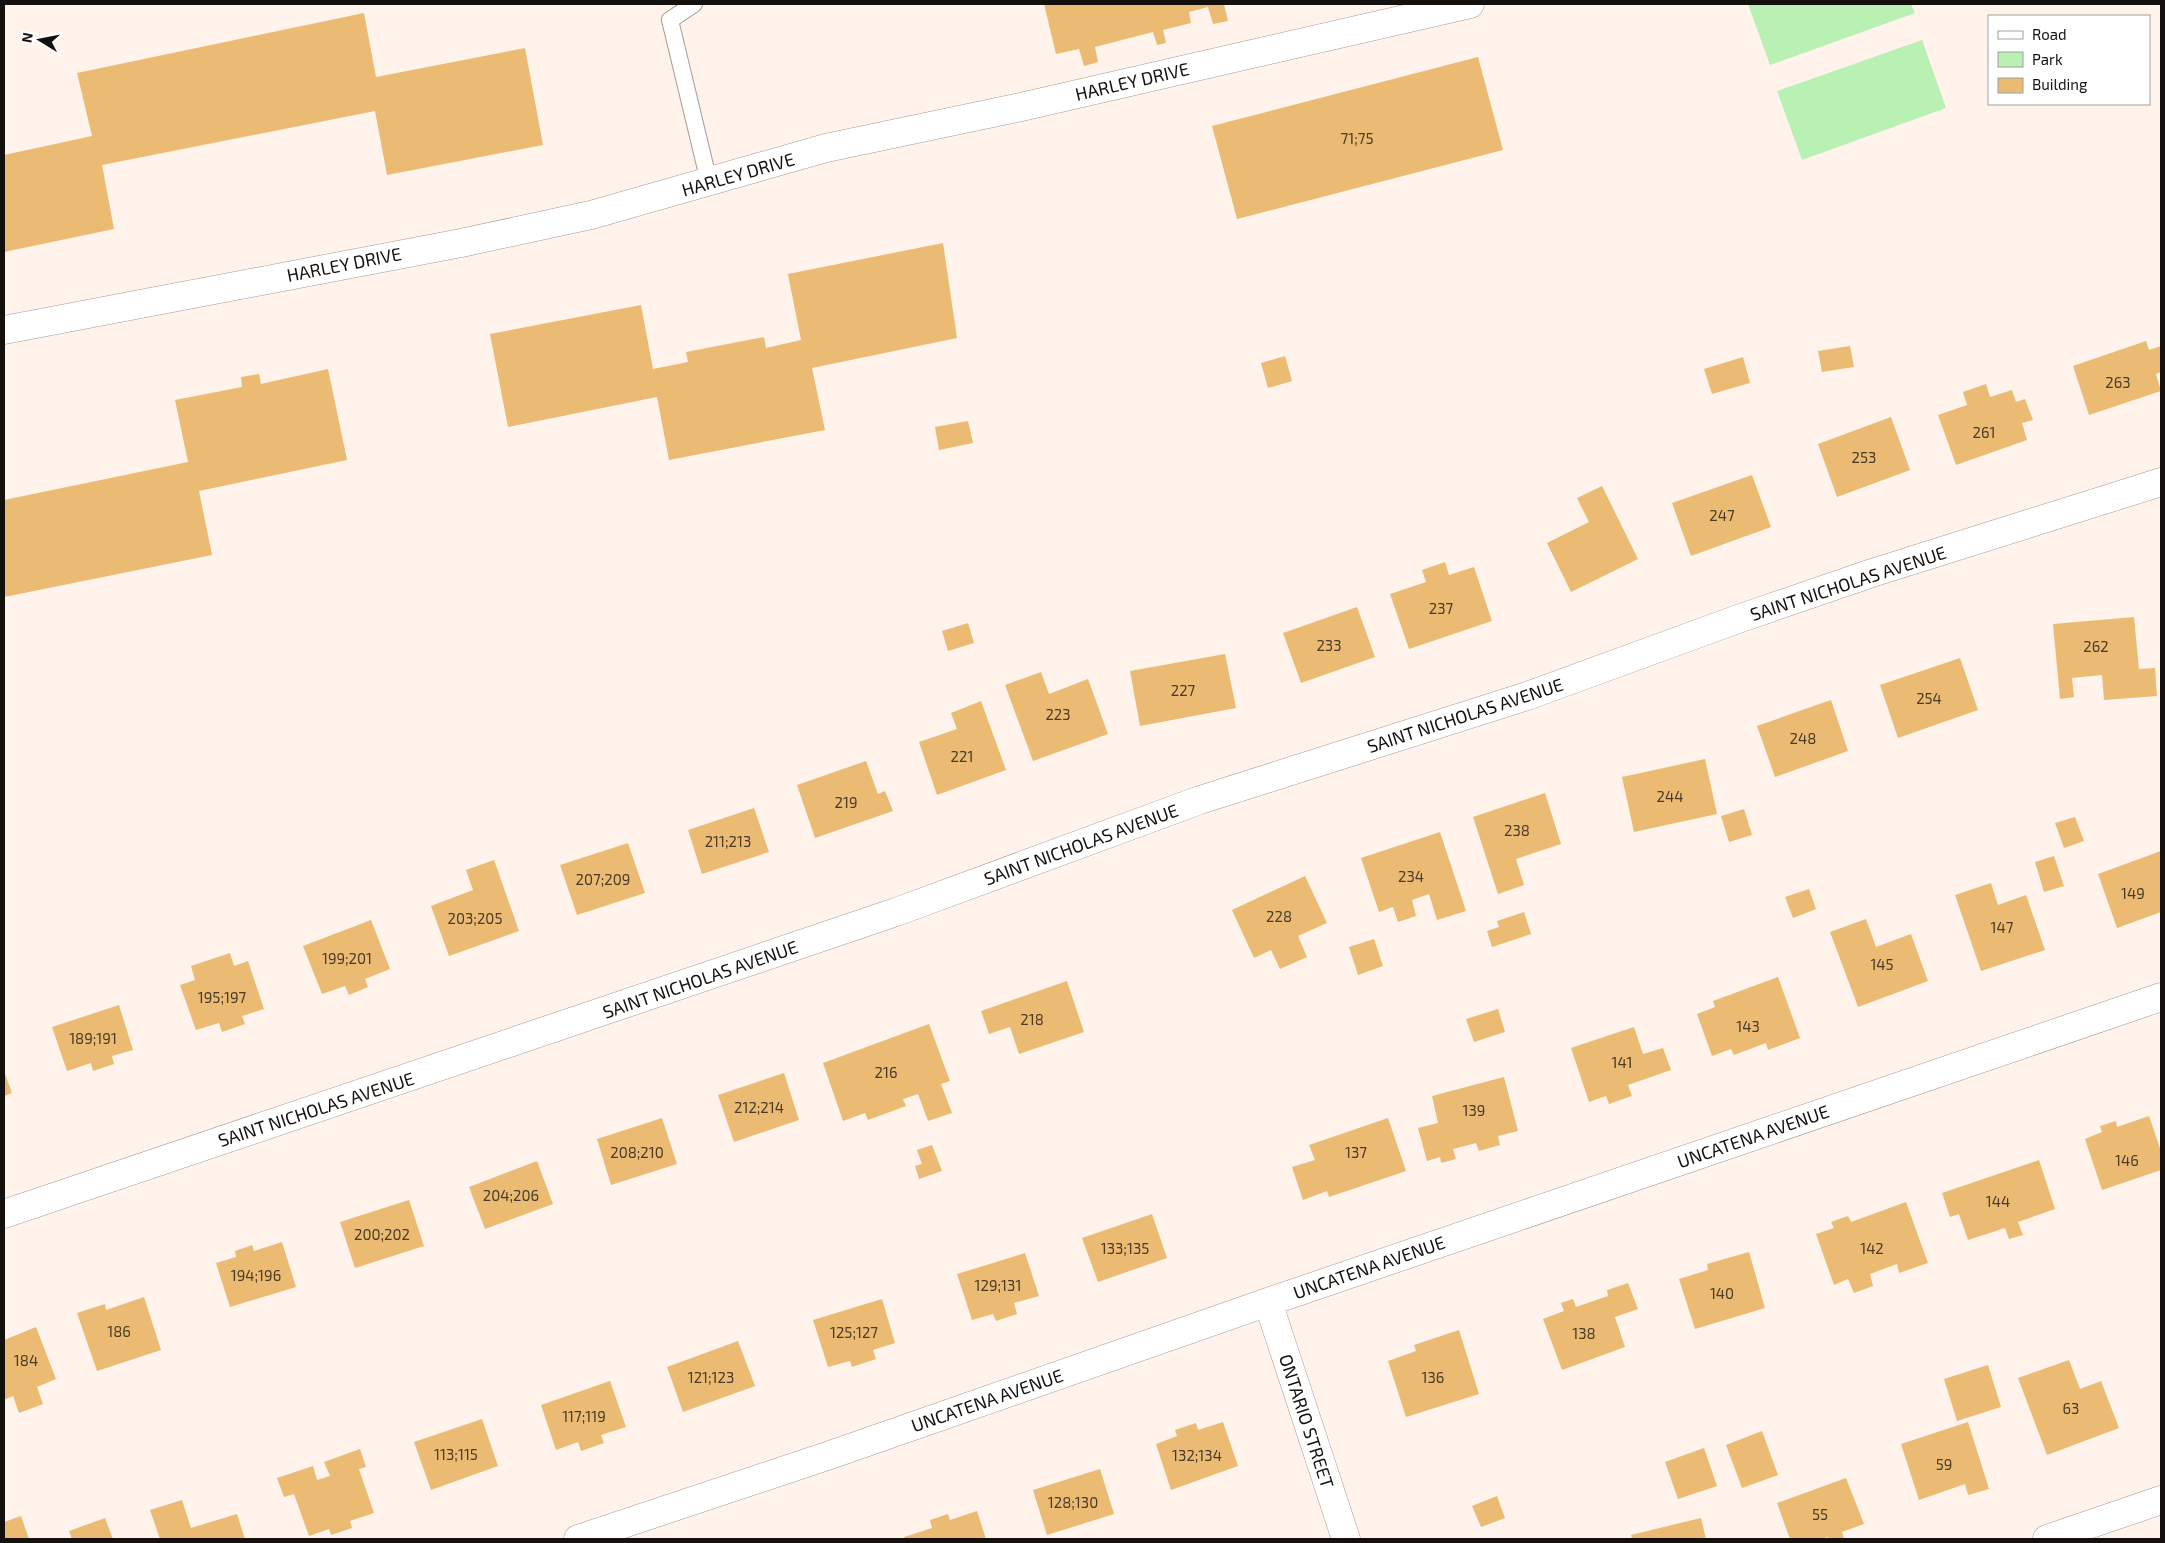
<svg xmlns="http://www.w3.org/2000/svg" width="2165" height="1543" viewBox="0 0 2165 1543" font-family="'Exo 2',sans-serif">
<rect width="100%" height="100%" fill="#fff3eb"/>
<!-- green -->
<path fill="#b9f0b3" d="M1748 4H1911L1915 13 1770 65Z
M1922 40 1946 108 1802 160 1777 91Z"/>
<!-- building -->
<path fill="#ebbb74" d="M1044 4H1224L1228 21 1213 24 1208 7 1189 12 1191 23 1163 30 1166 43 1157 45 1153 32 1095 47 1098 62 1084 66 1079 49 1056 54Z
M364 13 376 77 525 48 543 145 387 175 375 111 102 165 114 229 4 252V155L92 136 77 73Z
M1478 57 1503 150 1237 219 1212 126Z
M943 243 957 338 812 368 825 430 669 460 657 397 508 427 490 334 641 305 653 369 688 362 686 352 764 337 766 348 801 340 788 274Z
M2146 341 2149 350 2161 346V372L2156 374 2161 391 2089 415 2073 366Z
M1850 346 1854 367 1822 372 1818 351Z
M1285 356 1292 381 1268 388 1261 363Z
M1743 357 1750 383 1712 394 1704 369Z
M328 369 347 460 199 491 212 555 4 597V500L188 462 175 400 242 387 241 377 259 374 261 384Z
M1986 384 1990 397 2012 390 2016 402 2025 399 2033 420 2022 423 2027 440 1956 465 1938 415 1967 405 1963 392Z
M1891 417 1910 470 1837 497 1818 444Z
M968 421 973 443 939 450 935 427Z
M1752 475 1771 527 1691 556 1672 503Z
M1602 486 1638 559 1571 592 1547 543 1589 522 1577 498Z
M1445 562 1449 575 1474 567 1492 621 1409 649 1390 594 1426 582 1422 570Z
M1357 607 1375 657 1301 683 1283 633Z
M2134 617 2139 669 2155 668 2157 696 2104 700 2102 675 2072 678 2074 697 2060 699 2053 624Z
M968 623 974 643 948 651 942 631Z
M1225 654 1236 708 1140 726 1130 671Z
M1960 658 1978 710 1898 738 1880 685Z
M1041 672 1049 694 1088 679 1108 734 1033 761 1005 685Z
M1831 700 1848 751 1775 777 1757 726Z
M981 701 1006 770 937 795 919 742 957 729 951 713Z
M1705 759 1717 814 1634 832 1622 777Z
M866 761 878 794 885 791 893 811 815 838 797 785Z
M1545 793 1561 844 1516 859 1524 885 1498 894 1473 817Z
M754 808 769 852 702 874 688 830Z
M1744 809 1752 835 1729 842 1721 816Z
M2075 817 2084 841 2064 848 2055 823Z
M1440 832 1466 911 1437 920 1429 894 1412 900 1416 916 1398 922 1393 907 1379 912 1361 858Z
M628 843 645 893 577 915 560 865Z
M2161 851V912L2117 928 2098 874Z
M2054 856 2064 886 2044 892 2035 862Z
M494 860 519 931 449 956 431 906 473 890 466 870Z
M1305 876 1327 923 1298 936 1307 957 1280 969 1271 950 1254 958 1232 910Z
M1991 883 1998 905 2026 895 2045 950 1981 971 1955 895Z
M1809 889 1816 909 1793 918 1785 897Z
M1524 912 1531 934 1492 947 1487 931 1499 927 1497 921Z
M1866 919 1876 947 1911 934 1928 981 1858 1007 1830 932Z
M371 920 390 969 365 979 368 987 349 995 345 986 322 994 303 946Z
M1374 939 1383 966 1358 975 1349 947Z
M230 953 234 966 248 961 264 1009 242 1016 245 1024 222 1032 219 1023 196 1030 180 985 195 980 191 966Z
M1778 977 1800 1038 1768 1050 1766 1043 1734 1055 1731 1049 1712 1056 1697 1014 1715 1007 1713 1001Z
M1067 981 1084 1032 1019 1054 1010 1027 989 1034 981 1011Z
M119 1005 133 1050 112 1056 114 1064 93 1071 91 1063 67 1071 52 1027Z
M1498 1009 1505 1032 1474 1042 1466 1019Z
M929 1024 950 1081 941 1084 952 1113 928 1121 918 1094 903 1099 906 1106 868 1120 865 1113 843 1121 823 1063Z
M1634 1027 1643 1054 1663 1048 1671 1070 1628 1085 1632 1096 1609 1104 1606 1096 1589 1102 1571 1048Z
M4 1071 12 1093 4 1096Z
M784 1073 799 1120 734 1142 718 1095Z
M1504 1077 1518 1131 1498 1136 1500 1145 1479 1151 1476 1143 1453 1149 1456 1159 1441 1163 1440 1157 1427 1161 1418 1128 1438 1123 1432 1096Z
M2149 1116 2161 1151V1170L2102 1190 2085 1139 2102 1132 2100 1126 2116 1121 2117 1127Z
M662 1118 677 1164 611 1185 597 1139Z
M1388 1118 1406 1171 1329 1197 1327 1191 1303 1200 1292 1167 1315 1160 1309 1145Z
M932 1145 942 1171 919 1179 915 1166 922 1164 917 1150Z
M2039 1160 2055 1209 2018 1222 2023 1235 2009 1239 2005 1228 1968 1240 1959 1214 1950 1217 1942 1193Z
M537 1161 553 1204 485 1229 469 1187Z
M409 1200 424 1246 355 1268 340 1222Z
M1906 1202 1928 1263 1899 1273 1897 1264 1870 1274 1873 1286 1854 1293 1848 1279 1834 1285 1816 1234 1834 1228 1831 1222 1848 1216 1851 1222Z
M1152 1214 1167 1258 1098 1282 1082 1238Z
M282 1242 296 1287 230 1307 216 1263 236 1257 235 1251 252 1245 254 1251Z
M1749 1252 1765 1308 1695 1329 1679 1279 1708 1270 1707 1264Z
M1025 1253 1039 1296 1014 1303 1017 1314 996 1321 993 1314 972 1320 957 1274Z
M1628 1283 1638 1309 1615 1317 1625 1347 1562 1370 1543 1319 1564 1311 1561 1303 1573 1299 1576 1307 1608 1296 1607 1290Z
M144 1297 161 1350 97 1371 77 1313 105 1304 106 1310Z
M882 1299 895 1343 873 1350 876 1359 852 1367 850 1361 828 1367 813 1320Z
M36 1327 56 1379 37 1387 43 1404 19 1413 13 1396 4 1400V1340Z
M1459 1330 1479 1394 1406 1417 1388 1361 1416 1351 1414 1345Z
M738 1341 755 1386 683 1412 667 1367Z
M2069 1360 2080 1389 2101 1381 2119 1428 2047 1455 2018 1378Z
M1988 1365 2001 1407 1957 1421 1944 1379Z
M610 1381 626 1427 601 1435 604 1443 581 1451 578 1442 556 1450 541 1405Z
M482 1419 498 1466 431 1490 414 1442Z
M1223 1422 1238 1466 1171 1490 1156 1444 1177 1436 1175 1430 1196 1423 1198 1430Z
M1968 1422 1989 1489 1968 1495 1965 1484 1919 1500 1901 1444Z
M1762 1431 1778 1475 1742 1488 1726 1445Z
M1704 1448 1717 1486 1678 1499 1665 1462Z
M360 1449 366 1467 359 1469 374 1513 350 1521 352 1528 331 1535 329 1529 309 1536 294 1494 284 1497 277 1478 313 1466 317 1480 330 1476 324 1462Z
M1100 1469 1114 1514 1047 1535 1033 1490Z
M1846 1478 1864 1524 1842 1532 1844 1539H1829L1828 1537 1821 1539H1790L1777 1503Z
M1497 1496 1505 1518 1481 1527 1472 1506Z
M182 1500 191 1528 237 1514 245 1539H160L150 1510Z
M977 1511 986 1539H905L904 1537 932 1528 930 1520 948 1514 950 1520Z
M21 1516 29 1539H4V1522Z
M105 1518 113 1539H72L69 1531Z
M1701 1518 1706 1539H1632L1631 1535Z"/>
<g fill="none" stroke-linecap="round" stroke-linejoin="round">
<defs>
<path id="service" d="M694 4 670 20 709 182"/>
<path id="minor" d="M4 330 461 243 591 215 826 148 1021 107 1470 4
M1268 1302 1346 1539
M578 1539 833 1454 1268 1302 2161 997
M2047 1539 2161 1500"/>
<path id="tertiary" d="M4 1214 896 912 1200 800 1527 696 1738 619 1872 573 2161 482"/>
</defs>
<!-- service casing -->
<use href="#service" stroke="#a59b94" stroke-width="18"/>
<!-- minor casing -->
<use href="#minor" stroke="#a59b94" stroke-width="29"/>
<!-- tertiary casing -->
<use href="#tertiary" stroke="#a59b94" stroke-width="29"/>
<!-- service -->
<use href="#service" stroke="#fff" stroke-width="16"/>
<!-- minor -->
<use href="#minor" stroke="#fff" stroke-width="28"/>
<!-- tertiary -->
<use href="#tertiary" stroke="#fff" stroke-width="28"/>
</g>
<g text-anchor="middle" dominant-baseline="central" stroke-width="5" stroke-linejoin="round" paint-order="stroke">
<!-- number labels -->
<g font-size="15" fill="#4a3b28">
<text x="1357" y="138">71;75</text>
<text x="2118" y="382">263</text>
<text x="1984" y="432">261</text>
<text x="1864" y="457">253</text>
<text x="1722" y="515">247</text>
<text x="1441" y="608">237</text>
<text x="1329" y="645">233</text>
<text x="2096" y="646">262</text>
<text x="1183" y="690">227</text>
<text x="1929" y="698">254</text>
<text x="1058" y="714">223</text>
<text x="1803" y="738">248</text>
<text x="962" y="756">221</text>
<text x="1670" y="796">244</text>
<text x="846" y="802">219</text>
<text x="1517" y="830">238</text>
<text x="728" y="841">211;213</text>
<text x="1411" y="876">234</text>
<text x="603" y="879">207;209</text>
<text x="2133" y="893">149</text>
<text x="1279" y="916">228</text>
<text x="475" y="918">203;205</text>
<text x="2002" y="927">147</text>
<text x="347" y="958">199;201</text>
<text x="1882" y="964">145</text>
<text x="222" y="997">195;197</text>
<text x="1032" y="1019">218</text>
<text x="1748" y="1026">143</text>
<text x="93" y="1038">189;191</text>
<text x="1622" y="1062">141</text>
<text x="886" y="1072">216</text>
<text x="759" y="1107">212;214</text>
<text x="1474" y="1110">139</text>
<text x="637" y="1152">208;210</text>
<text x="1356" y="1152">137</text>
<text x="2127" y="1160">146</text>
<text x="511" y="1195">204;206</text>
<text x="1998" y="1201">144</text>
<text x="382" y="1234">200;202</text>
<text x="1125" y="1248">133;135</text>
<text x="1872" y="1248">142</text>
<text x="256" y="1275">194;196</text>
<text x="998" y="1285">129;131</text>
<text x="1722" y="1293">140</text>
<text x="119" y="1331">186</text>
<text x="854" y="1332">125;127</text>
<text x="1584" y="1333">138</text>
<text x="26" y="1360">184</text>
<text x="711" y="1377">121;123</text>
<text x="1433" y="1377">136</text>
<text x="2071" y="1408">63</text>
<text x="584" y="1416">117;119</text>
<text x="456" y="1454">113;115</text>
<text x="1197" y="1455">132;134</text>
<text x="1944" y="1464">59</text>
<text x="1073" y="1502">128;130</text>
<text x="1820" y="1514">55</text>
</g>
<!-- street labels -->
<g font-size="18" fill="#14100e" stroke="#fff">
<text transform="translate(1132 81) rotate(-13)">HARLEY DRIVE</text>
<text transform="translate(738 174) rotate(-16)">HARLEY DRIVE</text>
<text transform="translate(344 264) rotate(-11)">HARLEY DRIVE</text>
<text transform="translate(1848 583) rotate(-18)">SAINT NICHOLAS AVENUE</text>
<text transform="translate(1465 715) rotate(-18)">SAINT NICHOLAS AVENUE</text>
<text transform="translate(1081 844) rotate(-20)">SAINT NICHOLAS AVENUE</text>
<text transform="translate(700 979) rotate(-19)">SAINT NICHOLAS AVENUE</text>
<text transform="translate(316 1109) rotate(-18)">SAINT NICHOLAS AVENUE</text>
<text transform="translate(1753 1136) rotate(-19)">UNCATENA AVENUE</text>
<text transform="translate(1369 1267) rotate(-19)">UNCATENA AVENUE</text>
<text transform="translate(987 1400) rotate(-19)">UNCATENA AVENUE</text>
<text transform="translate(1307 1421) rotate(72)">ONTARIO STREET</text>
</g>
</g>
<!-- border -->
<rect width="2165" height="1543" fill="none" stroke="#14100e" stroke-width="10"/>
<!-- legend -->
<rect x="1988" y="15" width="162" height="90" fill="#ffffff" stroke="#a19f9f"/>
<rect x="1998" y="31" width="25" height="8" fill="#ffffff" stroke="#a19f9f"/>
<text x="2032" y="40" font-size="15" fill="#14100e">Road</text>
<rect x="1998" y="52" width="25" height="15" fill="#b9f0b3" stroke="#a19f9f"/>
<text x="2032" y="65" font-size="15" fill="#14100e">Park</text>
<rect x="1998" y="78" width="25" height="15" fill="#ebbb74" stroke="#a19f9f"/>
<text x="2032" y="90" font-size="15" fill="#14100e">Building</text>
<!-- north arrow -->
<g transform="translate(40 40) rotate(280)" stroke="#ffffff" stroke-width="4" paint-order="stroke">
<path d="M0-4L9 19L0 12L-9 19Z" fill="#14100e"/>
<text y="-8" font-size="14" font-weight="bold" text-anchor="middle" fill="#14100e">N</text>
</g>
</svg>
